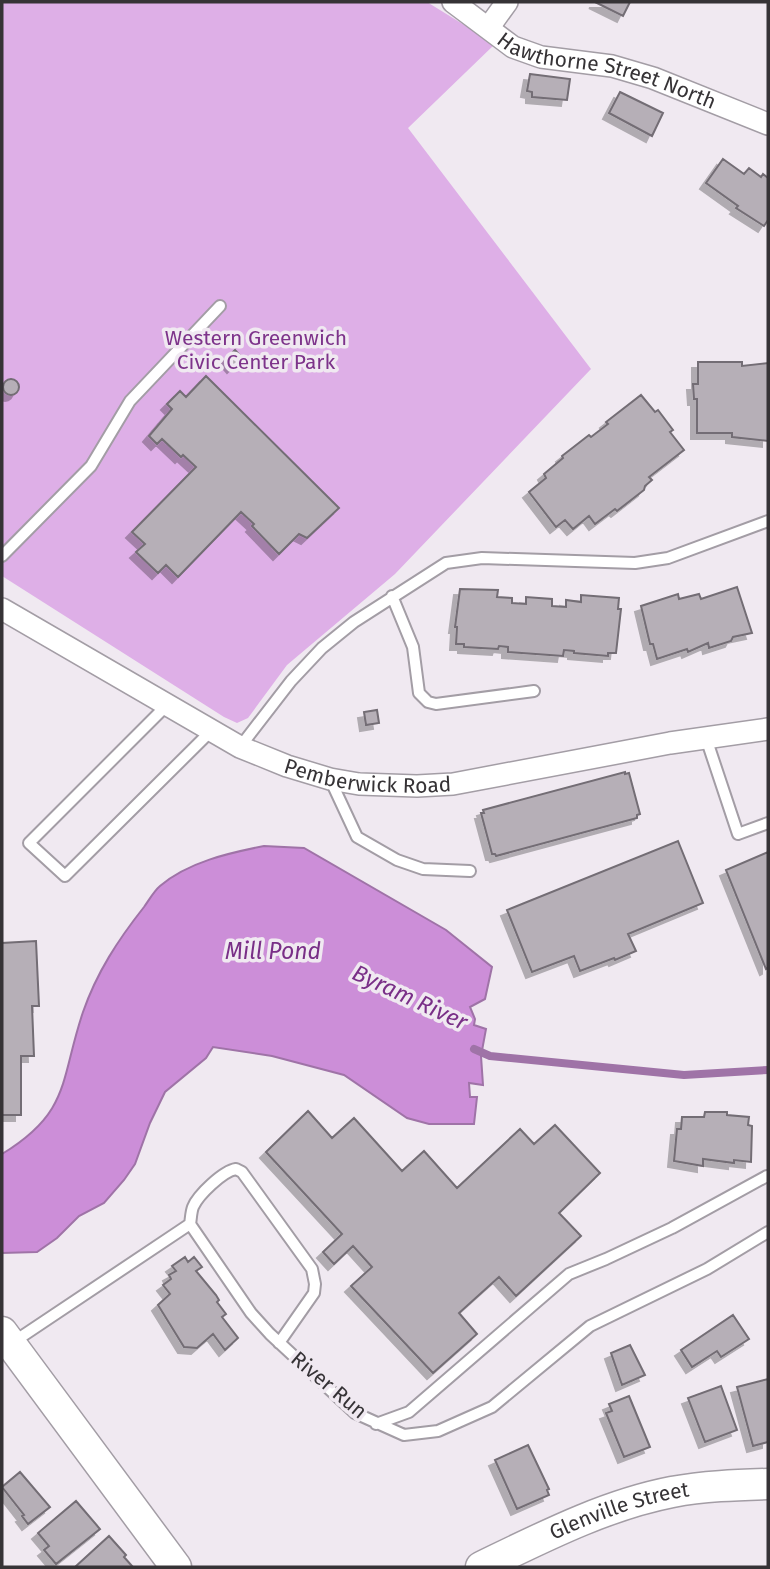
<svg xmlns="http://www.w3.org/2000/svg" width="770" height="1569" viewBox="0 0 770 1569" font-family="'Fira Sans',sans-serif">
<defs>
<filter id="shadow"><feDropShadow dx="-6" dy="6" stdDeviation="0" flood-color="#0004"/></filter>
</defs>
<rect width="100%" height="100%" fill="#f0e9f1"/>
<!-- green -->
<path fill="#deafe7" d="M2 2H427L495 44 408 128 591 369 395 574 287 665 248 718 237 723 224 717 2 576Z"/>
<!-- water -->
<path fill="#cc8ed8" stroke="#9f73a7" stroke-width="2" d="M264 846 304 848 446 930 492 967 485 999 470 1007 475 1019 474 1025 486 1029 481 1056 483 1085 469 1083 470 1097H477L474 1124H429L407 1118 344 1075 272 1056 213 1047 206 1058 165 1092 150 1123 135 1164 124 1180 104 1203 79 1216 57 1238 37 1252 2 1253V1154C71 1112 60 1080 83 1012 97 972 118 940 144 907 149 900 154 891 160 886 188 862 229 853 264 846Z"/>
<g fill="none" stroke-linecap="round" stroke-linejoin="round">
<!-- stream -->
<path stroke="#9f73a7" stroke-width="8" d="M474 1049 490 1056 684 1075 768 1070"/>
</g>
<!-- building -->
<path fill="#b6afb7" stroke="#736d74" stroke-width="2" filter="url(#shadow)" d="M595 2H630L623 16Z
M530 74 570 79 567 100 532 97V92L527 91Z
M620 92 663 113 652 136 609 113Z
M723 159 744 174 749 168 761 177 763 174 768 178V220L764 226 736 208 738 206 706 183Z
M235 350 242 358 233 367 226 359Z
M698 362H742V366L768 363V441L732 437V433H697V399H694L693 384H698Z
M206 376 339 508 307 538 299 534 279 554 252 526 254 524 241 512 178 577 166 565 158 573 136 552 145 544 132 532 196 467 183 455 181 457 162 439 157 444 149 436 172 409 167 404 180 391 186 397Z
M3 387a8 8 0 1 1 16 0a8 8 0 1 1-16 0Z
M641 395 655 412 658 410 673 430 670 432 684 450 649 477 652 480 645 486 644 490 617 511 615 509 595 524 589 516 573 529 565 520 556 527 529 492 546 478 544 474 563 458 562 456 589 435 591 437 608 424 606 422Z
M737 587 752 633 733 637 731 641 709 648 708 643 688 652 687 649 657 659 653 644H650L641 606 678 594 679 599 699 594 701 599Z
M460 589 498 590 497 597 512 598V603L526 604V597L552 599V606L566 607V600L581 602V595L619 598 618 609H621L616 653H608V656L574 653V651L564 650 563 656 508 652V647L499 646 498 649 464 647V644H456L457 627H455Z
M377 710 379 723 366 725 364 712Z
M625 772V774L629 773 640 814 637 815V818L496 856 495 854H492L481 813H484L483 810Z
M678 841 703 903 628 934 636 951 615 960 614 958 580 971 574 956 532 972 507 910Z
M768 852V968L766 969 726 870Z
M36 941 39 1006H32L34 1056H21V1115H2V943Z
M308 1111 332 1138 354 1118 402 1171 424 1151 457 1188 520 1129 534 1144 555 1125 600 1173 559 1213 581 1236 516 1296 499 1277 459 1313 477 1334 433 1373 351 1286 372 1267 353 1246 334 1264 323 1252 342 1234 266 1152Z
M705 1112H727V1115L749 1117 748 1125 752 1126 751 1162 734 1160V1163L703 1159V1166L674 1161 677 1129H681L682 1117H704Z
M185 1257 188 1262 194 1257 202 1267 196 1271 216 1295 219 1300 217 1302 226 1314 222 1317 238 1338 225 1350 213 1334 197 1348 184 1347 158 1305 170 1294 163 1285 171 1279 169 1275 176 1271 172 1266Z
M733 1315 749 1339 721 1357 717 1351 692 1367 681 1350Z
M630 1345 645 1375 622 1385 611 1353Z
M768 1379V1442L753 1446 737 1387Z
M721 1386 737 1430 705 1442 688 1398Z
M629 1396 650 1447 624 1457 606 1413 612 1411 609 1404Z
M528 1445 549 1489 547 1490 549 1495 517 1509 495 1460Z
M20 1472 50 1507 28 1524 22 1516 24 1515 2 1487Z
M76 1501 100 1529 56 1564 44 1550 49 1546 38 1533Z
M109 1536 126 1555 124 1557 132 1566 131 1567H75Z"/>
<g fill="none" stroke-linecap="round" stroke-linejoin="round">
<defs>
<path id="lane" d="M2 556 91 466 130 401 220 306
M392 596 413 647 419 693 428 702 436 704 534 691
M168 704 29 843 65 876 212 730
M706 738 738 834 768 823
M240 747 291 681 322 648 354 622 446 563 482 558 635 563 668 558 768 521
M330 779 357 837 397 860 423 869 470 871
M190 1224C191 1219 191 1212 193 1207 198 1195 223 1171 236 1169L242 1172 312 1269 315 1284 314 1293 279 1343
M12 1343 190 1224 251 1313 270 1334 355 1413 404 1435 438 1431 492 1407 590 1326 707 1269 768 1232
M376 1424 409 1412 569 1274 606 1259 672 1228 767 1176"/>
<g id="street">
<path id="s1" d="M453 2 513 47 541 57 612 66 653 78 768 124"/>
<path d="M489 27 507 2"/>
<path id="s2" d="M2 609 240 747 287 766 330 779 359 784 417 786 453 784 670 743 768 729"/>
</g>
<g id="secondary">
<path d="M2 1332 176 1567"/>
<path id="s3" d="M481 1567C541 1538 605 1505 672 1492 704 1486 736 1485 768 1484"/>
</g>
</defs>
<!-- lane casing -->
<use href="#lane" stroke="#a39da5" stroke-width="14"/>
<!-- street casing -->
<use href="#street" stroke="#a39da5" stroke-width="24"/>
<!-- secondary casing -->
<use href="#secondary" stroke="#a39da5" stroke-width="33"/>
<!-- lane -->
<use href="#lane" stroke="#fff" stroke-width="10"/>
<!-- street -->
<use href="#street" stroke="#fff" stroke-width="21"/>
<!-- secondary -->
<use href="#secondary" stroke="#fff" stroke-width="30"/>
</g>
<g text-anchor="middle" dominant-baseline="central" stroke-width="7" stroke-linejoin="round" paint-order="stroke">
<!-- street labels -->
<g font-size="21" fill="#363336" stroke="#f0e9f1">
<text stroke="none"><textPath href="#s1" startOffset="172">Hawthorne Street North</textPath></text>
<text stroke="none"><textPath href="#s2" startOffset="408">Pemberwick Road</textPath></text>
<text transform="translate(329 1385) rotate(40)">River Run</text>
<text stroke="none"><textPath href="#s3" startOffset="150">Glenville Street</textPath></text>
</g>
<!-- park labels -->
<g font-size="21" fill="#7d338a" stroke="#f0e9f1">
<text x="256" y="338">Western Greenwich<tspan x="256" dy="24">Civic Center Park</tspan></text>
</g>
<!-- water labels -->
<g font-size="23" font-style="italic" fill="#792f87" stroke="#f0e9f1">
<text x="273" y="951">Mill Pond</text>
<text transform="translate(410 997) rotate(25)">Byram River</text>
</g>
</g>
<!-- border -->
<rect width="770" height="1569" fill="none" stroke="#363336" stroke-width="7"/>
</svg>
